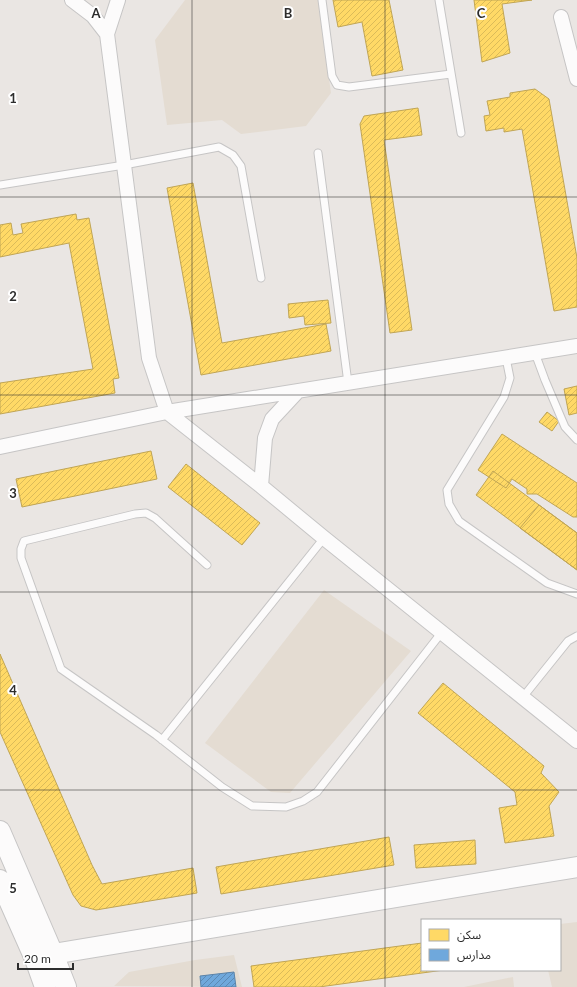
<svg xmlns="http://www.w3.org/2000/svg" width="577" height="987" viewBox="0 0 577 987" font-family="Lato,'Noto Sans Arabic',sans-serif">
<defs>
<pattern id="homes-hatch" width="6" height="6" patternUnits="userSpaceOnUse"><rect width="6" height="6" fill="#ffd966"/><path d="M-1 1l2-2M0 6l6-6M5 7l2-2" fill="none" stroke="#dbbb59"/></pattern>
<pattern id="schools-hatch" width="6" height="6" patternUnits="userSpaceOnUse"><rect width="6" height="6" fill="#6fa8dc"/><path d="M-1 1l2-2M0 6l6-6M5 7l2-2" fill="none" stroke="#5c89b3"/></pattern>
</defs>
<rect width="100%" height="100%" fill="#eae6e3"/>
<!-- education -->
<path fill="#e4dcd2" d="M185 0H318L331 93 306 126 241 134 222 120 167 125 155 40Z
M324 590 411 651 290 793 271 792 205 743Z
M577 922V987H552L548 970H560V924Z
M234 955 242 987 114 986 129 972 195 960Z
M513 977 514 987H464Z"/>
<!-- homes -->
<path fill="url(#homes-hatch)" stroke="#c0a555" d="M333 0H389L403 70 372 76 362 22 338 27Z
M474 0H532L502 4 510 53 482 62Z
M535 89 549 99 577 258V307L554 311 522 129 504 132V128L486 131 484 116 490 115 487 101 510 97V93Z
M418 108 422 135 384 140 412 330 390 333 360 124 364 116Z
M193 183 222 343 326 324 331 351 201 375 167 188Z
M76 214 77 220 89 218 119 378 113 379 115 393 0 414V383L93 369 69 243 0 257V225L11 223 13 235 23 233 21 224Z
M328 300 331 323 305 325 304 316 289 318 288 304Z
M577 386V413L569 415 564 389Z
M547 412 559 421 552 431 539 422Z
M502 434 577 483V517H573L537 494H527V489L512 479 506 488 478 470Z
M151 451 157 479 22 507 16 479Z
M186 464 260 523 242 545 168 487Z
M493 471 577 533V570L476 495Z
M539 505 577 533V570L520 528Z
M0 654 92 865 102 884 193 868 197 893 96 910 81 906 73 895 0 732Z
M443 683 544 766 541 773 559 792 549 806 554 836 505 843 499 808 517 805 515 792 418 713Z
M389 837 394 865 221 894 216 867Z
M475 840 476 864 416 868 414 845Z
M422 943V970H444L319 987H254L251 966Z"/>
<!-- schools -->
<path fill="url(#schools-hatch)" stroke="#5b83a8" d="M234 972 236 987H201L200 976Z"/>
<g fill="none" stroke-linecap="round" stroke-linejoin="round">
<defs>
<path id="lane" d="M322 0 332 76 337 85 349 87 451 74
M439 0 461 133
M318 153 348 383
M0 185 124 165 219 147 233 155 241 166 261 278
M535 353 545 380 565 427 577 440
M506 358 510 378 504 397 447 490 449 504 459 521 547 583 577 594
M207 565 155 518 146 513 135 514 24 541 21 549V558L61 669 156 735 222 787 252 806 286 807 303 801 317 792 442 632
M523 697 568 641 577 636
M162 740 324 538"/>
<path id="street" d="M72 0 93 16 107 34
M118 0 107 34 149 358 167 412 261 486 324 538 577 741
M561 17 577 79
M0 447 167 412 577 346
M261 486 265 438 272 419 298 391"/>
<path id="secondary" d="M0 831 53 954 66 987
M0 880 35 959 45 987
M35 959 53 954 577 867"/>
</defs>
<!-- lane casing -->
<use href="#lane" stroke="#c6c5c5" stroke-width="9"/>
<!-- street casing -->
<use href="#street" stroke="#c6c5c5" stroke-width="16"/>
<!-- secondary casing -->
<use href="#secondary" stroke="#c6c5c5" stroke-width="22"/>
<!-- lane -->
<use href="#lane" stroke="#fcfbfb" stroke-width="7"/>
<!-- street -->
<use href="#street" stroke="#fcfbfb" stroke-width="14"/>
<!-- secondary -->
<use href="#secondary" stroke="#fcfbfb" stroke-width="20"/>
</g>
<!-- grid -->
<path fill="none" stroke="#2d2d2d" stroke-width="1" stroke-opacity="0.55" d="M192 0V987M385 0V987M0 197H577M0 395H577M0 592H577M0 790H577"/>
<g font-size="13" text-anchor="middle" font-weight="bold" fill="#2d2d2d" stroke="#fff" stroke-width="4" stroke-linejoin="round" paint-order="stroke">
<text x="96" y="18">A</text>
<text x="288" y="18">B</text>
<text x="481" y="18">C</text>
<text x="13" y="103">1</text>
<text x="13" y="301">2</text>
<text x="13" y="498">3</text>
<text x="13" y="695">4</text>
<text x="13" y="893">5</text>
</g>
<!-- legend -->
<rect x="421" y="919" width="140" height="52" fill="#ffffff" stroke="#ababab"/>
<rect x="429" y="929" width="20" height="12" fill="#ffd966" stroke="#ababab"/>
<text x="457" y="939" font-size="12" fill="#2d2d2d">سكن</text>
<rect x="429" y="949" width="20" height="12" fill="#6fa8dc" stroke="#ababab"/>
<text x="457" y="959" font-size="12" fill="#2d2d2d">مدارس</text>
<!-- scale -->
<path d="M18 963v6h55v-6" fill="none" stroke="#2d2d2d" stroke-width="2"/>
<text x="24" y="963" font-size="12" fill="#2d2d2d" stroke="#ffffff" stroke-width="3" paint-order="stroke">20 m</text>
</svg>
